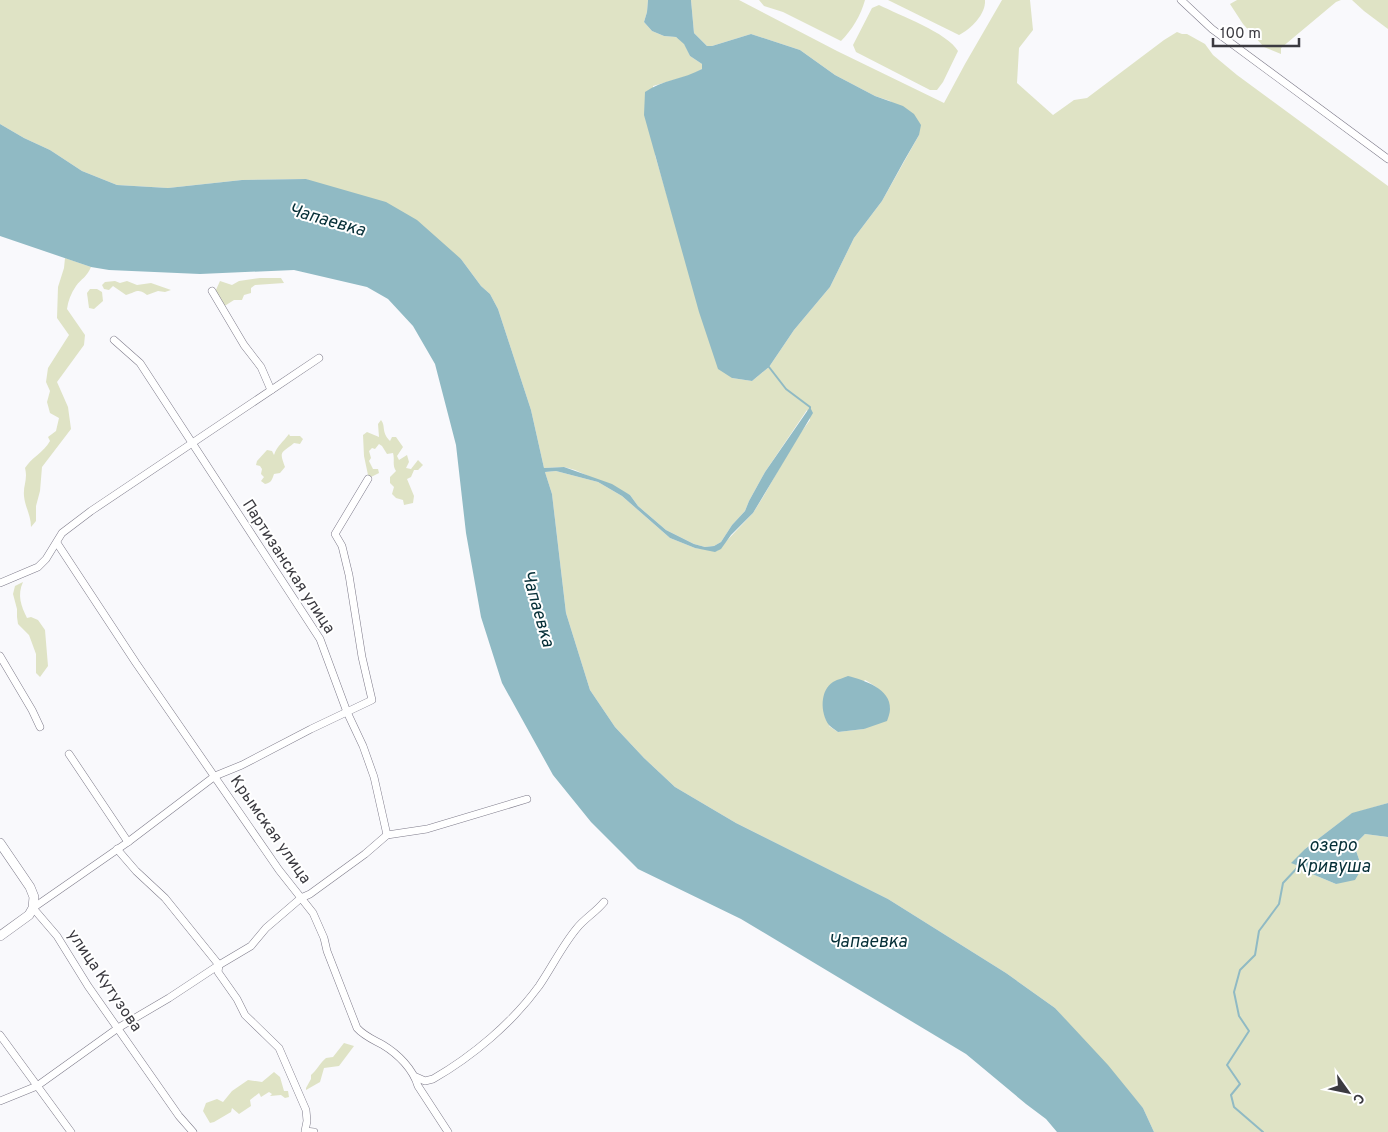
<svg xmlns="http://www.w3.org/2000/svg" width="1388" height="1132" font-family="Overpass,sans-serif">
<style>
.green{fill:#dfe3c5;fill-rule:evenodd}
.water{fill:#90bac4}
.lines{fill:none;stroke-linecap:round;stroke-linejoin:round}
.stream{stroke:#90bac4;stroke-width:2}
.minor-casing{stroke:#7e7b8a;stroke-width:8}
.tertiary-casing{stroke:#7e7b8a;stroke-width:10}
.minor{stroke:#fff;stroke-width:7}
.tertiary{stroke:#fff;stroke-width:9}
.labels{text-anchor:middle;dominant-baseline:central;stroke-width:4;stroke-linejoin:round;paint-order:stroke}
.street-label{font-size:16px;fill:#3b3a40;stroke:#fff}
.water-label{font-size:18px;font-style:italic;fill:#052f37;stroke:#fff}
</style>
<rect width="100%" height="100%" fill="#f9f9fc"/>
<g class="green">
<path d="M0,0H648L647,12L644,22L652,31L664,36L676,37L684,43L690,56L702,64V69L691,75L653,86L655,155L675,223L732,378L752,381L769,367L794,330L830,287L854,238L882,201L919,135L890,101L875,96L835,75L800,50L751,34L712,46H707L694,33L691,0H739L837,51L944,103L965,64L1002,0H1030L1033,30L1019,48L1017,83L1053,115L1074,100L1087,98L1164,40L1177,32L1182,34H1187L1205,44L1213,55L1237,75L1388,186V803L1351,814L1305,849L1299,866L1305,871L1336,884L1362,868L1354,845L1365,834L1388,837V1132H1154L1143,1108L1055,1008L1006,973L888,899L736,823L675,787L644,758L615,727L590,690L566,613L552,494L545,472L556,471L598,482L622,496L670,538L695,548L717,551L753,513L763,497L796,439L810,420L807,410L765,472L749,501L745,511L732,525L721,542L714,546L705,547L694,544L666,530L638,506L630,495L575,470L564,467L544,468L531,410L498,309L490,294L481,286L461,259L306,179L242,180L168,188L117,185L82,171L50,150L24,138L0,124ZM865,680C878,687 887,695 890,709L864,729L838,732L829,726Z"/>
<path d="M759,0H865C861,15 852,30 841,41L783,12L764,6Z"/>
<path d="M888,0H985C986,14 971,29 959,35Z"/>
<path d="M1237,0H1341L1336,2L1281,48V54L1264,47L1243,24L1230,4Z"/>
<path d="M1352,0H1388V29L1364,11Z"/>
<path d="M879,5C899,15 948,33 958,51L943,82L937,90H930L856,52L853,45L872,8Z"/>
<path d="M65,258L91,267C86,278 82,278 76,286C71,293 68,301 67,309L85,335L84,345L57,382L68,407L71,429L42,467L40,491L36,506V521L31,527C31,515 25,507 24,496C23,485 28,480 25,468C32,457 43,453 50,441L48,437L56,431L59,418L50,413L47,402L50,391L46,382L48,368L69,335L57,318L58,287L64,268Z"/>
<path d="M260,278H281L284,283L255,285L251,288V293L244,295L242,300H234L223,307L215,292L220,281L232,285L239,281Z"/>
<path d="M115,281L120,283L127,281L137,285L151,283L171,290L165,292L158,291L147,295C137,288 137,292 126,295L113,286L109,290L104,289L102,285L105,282Z"/>
<path d="M90,289H97L102,292L103,301L94,309L89,308L87,293Z"/>
<path d="M381,420C386,426 381,432 390,441L392,437H396L403,447L397,456L399,460L407,455L409,462L406,468L411,469L418,460L423,465L418,470H414L411,477L407,479L414,496L413,503L404,505L403,500L396,498L392,494L394,487L390,483V477L396,471C392,465 395,460 393,453L387,454L382,446L379,444L375,449L372,448L369,451L371,458L369,461L373,469H378L379,473L371,477L368,475L364,456L363,435L367,432L379,437L378,424Z"/>
<path d="M289,434L290,436H300L303,439L300,444L294,443C281,454 279,450 285,467L280,473L274,474C272,480 271,483 265,484L261,481L264,477L261,474L262,469L260,466L256,465L257,461L267,450L272,451L274,455C277,446 283,442 289,434Z"/>
<path d="M23,582C17,595 21,606 27,618L31,617L38,620L45,630L48,666L40,677L36,673V654L29,635L18,624L17,617V609L13,594L15,586Z"/>
<path d="M344,1043L354,1046L339,1066L324,1068L320,1082L306,1090V1088L311,1079V1075C317,1070 320,1063 326,1058L333,1057Z"/>
<path d="M274,1072L280,1077L284,1091H288L289,1097L285,1098L281,1095L270,1096L272,1094L269,1092L261,1097L259,1093L250,1100L251,1106L239,1114L232,1108L231,1112L214,1122L210,1123L203,1111L206,1103L217,1099L223,1102L232,1091L248,1080L262,1082Z"/>
</g>
<g class="water">
<path d="M648,0H691L694,33L707,46H712L751,34L800,50L835,75L875,96L903,106L914,114L921,125L919,135L904,161L882,201L854,238L830,287L794,330L769,367L752,381L732,378L718,369L699,312L644,115L645,92C662,80 684,79 702,69V64L690,56L684,44L676,37L664,36L652,31L644,22L647,12Z"/>
<path d="M0,124L24,138L50,150L82,171L117,185L168,188L242,180L306,179L386,202L417,220L461,259L481,286L490,294L498,309L531,410L544,468L564,467L612,484L630,495L638,506L666,530L694,544L705,547L714,546L721,542L732,525L745,511L749,501L765,472L810,407L813,413L753,513L731,535L721,549L715,552L695,548L670,538L622,496L598,482L556,471L545,472L552,494L566,613L590,690L615,727L644,758L675,787L736,823L888,899L1006,973L1055,1008L1108,1065L1143,1108L1154,1132H1057L1046,1119L1026,1104L966,1054L741,919L638,869L591,822L553,775L502,683L481,617L466,533L456,445L435,364L413,326L388,299L367,287L294,270L200,274L109,270L91,267L0,236Z"/>
<path d="M848,676C864,680 891,689 890,709C890,713 888,718 887,721L864,729L838,732C835,730 831,727 829,725C820,713 820,690 833,682C838,679 844,678 848,676Z"/>
<path d="M1388,803V837L1365,834L1354,845L1362,868L1355,880L1336,884L1305,871L1299,866L1291,863L1305,849L1352,813Z"/>
</g>
<g class="lines">
<g class="stream">
<path d="M769,367L786,389L810,407V408"/>
<path d="M1263,1132L1234,1107L1231,1095L1240,1084L1227,1065L1249,1031L1239,1016L1234,992L1240,970L1255,955L1259,931L1279,904L1283,883L1299,866"/>
</g>
<defs>
<g id="minor">
<path d="M1181,0L1212,29L1388,159"/>
<path d="M212,291L244,345L261,367L271,390"/>
<path d="M114,340L140,363L320,639L347,712L363,746L374,777L387,835"/>
<path d="M57,543L136,663L279,870L313,913L324,938L327,951L357,1028C364,1036 374,1040 383,1045C398,1054 413,1069 418,1086L448,1132"/>
<path d="M0,583L38,567L46,559L62,533L91,511L319,358"/>
<path d="M0,656L32,710L40,727"/>
<path d="M69,754L128,842"/>
<path d="M117,849L136,871L165,898L219,965L218,972L237,999L245,1015L279,1048L306,1110L307,1121L305,1131L314,1132"/>
<path d="M0,1035L71,1132"/>
<path d="M416,1077L425,1081L433,1079C473,1056 512,1023 539,986C552,967 562,946 577,928C585,918 596,912 604,902"/>
<path d="M0,1101L37,1086L118,1028L169,998L219,965L251,946L266,928L301,898L310,894L365,854L387,835L427,829L527,799"/>
<path d="M193,1132L179,1116L88,986L57,936L33,908L128,842L215,776L242,765L311,729L372,700L362,657L349,575L342,546L335,534L368,479"/>
</g>
<path id="tertiary" d="M0,843L30,887L34,897L33,908L29,915L0,936"/>
</defs>
<use href="#minor" class="minor-casing"/>
<use href="#tertiary" class="tertiary-casing"/>
<use href="#minor" class="minor"/>
<use href="#tertiary" class="tertiary"/>
</g>
<g class="labels">
<g class="street-label">
<text transform="translate(288 567) rotate(57)">Партизанская улица</text>
<text transform="translate(270 830) rotate(55)">Крымская улица</text>
<text transform="translate(104 981) rotate(56)">улица Кутузова</text>
</g>
<g class="water-label">
<text transform="translate(327 221) rotate(16)">Чапаевка</text>
<text transform="translate(537 609) rotate(74)">Чапаевка</text>
<text x="1333" y="846">озеро<tspan x="1333" dy="21">Кривуша</tspan></text>
<text x="868" y="942">Чапаевка</text>
</g>
</g>
<g transform="translate(1348 1092) rotate(123)" stroke="#ffffff" stroke-width="4" paint-order="stroke">
<path d="M0-4L9 19L0 12L-9 19Z" fill="#3b3a40"/>
<text y="-8" font-size="14" font-weight="bold" text-anchor="middle" fill="#3b3a40">С</text>
</g>
<path d="M1213 38v8h86v-8" fill="none" stroke="#3b3a40" stroke-width="2.5"/>
<text x="1220" y="38" font-size="15" fill="#3b3a40" stroke="#ffffff" stroke-width="4" paint-order="stroke">100 m</text>
</svg>
